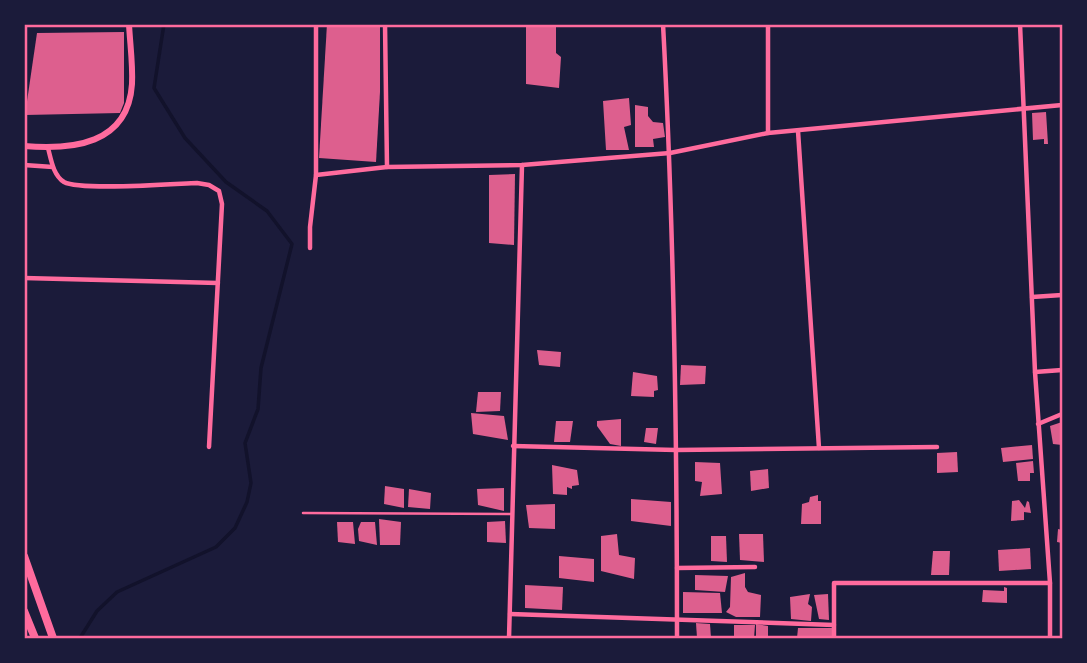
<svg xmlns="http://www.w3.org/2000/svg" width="1087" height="663" font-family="'Fira Sans Condensed',sans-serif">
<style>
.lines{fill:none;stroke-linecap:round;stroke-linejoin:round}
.stream{stroke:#12122b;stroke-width:3.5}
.building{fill:#dd5f8e}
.service{stroke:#ff6b9d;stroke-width:2.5}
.minor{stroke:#ff6b9d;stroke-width:4.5}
.tertiary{stroke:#ff6b9d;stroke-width:6}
.trunk{stroke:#ff6b9d;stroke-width:8}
.neatline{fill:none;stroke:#ff6b9d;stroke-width:2.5}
</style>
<rect width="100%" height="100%" fill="#1b1b3a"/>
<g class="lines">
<path class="stream" d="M80,638L97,611L117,592L216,547L235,528L247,502L251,483L245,443L258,409L261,368L292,244L267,211L226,182L185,138L154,88L164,24"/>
</g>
<g class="building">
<path d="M327,24H380V92L376,162L319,158Z"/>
<path d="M526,24H556V53L561,57L559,88L526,84Z"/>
<path d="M124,32V103L120,113L25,115L37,33Z"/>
<path d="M629,98L631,125L624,127L629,150H606L603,101Z"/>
<path d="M635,105L648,107V116L653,122L663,123L665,137L653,139L654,147H635Z"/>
<path d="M1046,112L1048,144H1044V139L1033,140L1032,113Z"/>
<path d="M515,174L514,245L489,243V175Z"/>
<path d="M537,350L561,352L560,367L539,365Z"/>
<path d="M681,365L706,366L705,384L680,385Z"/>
<path d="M633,372L657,376L658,390L654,391V397L631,396Z"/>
<path d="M478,392H501L500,411L476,412Z"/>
<path d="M471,413L504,416L508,440L473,434Z"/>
<path d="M621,419V446L610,444L597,426V421Z"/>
<path d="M556,421H573L570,442H554Z"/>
<path d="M1062,422V445L1053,444L1050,426Z"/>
<path d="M646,428H658L656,444L644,442Z"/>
<path d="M1032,445L1033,459L1003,462L1001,448Z"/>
<path d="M957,452L958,472L937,473V453Z"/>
<path d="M1033,461L1034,473H1030V481H1018L1016,463Z"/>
<path d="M695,462L720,463L722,494L700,496L702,482L695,481Z"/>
<path d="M552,465L577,470L579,485L572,486V489L567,487V495L553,494Z"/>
<path d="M768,469L769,488L751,491L750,471Z"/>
<path d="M385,486L404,489V508L384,504Z"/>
<path d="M504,488V511L478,505L477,489Z"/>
<path d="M409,489L431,493L430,509L408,507Z"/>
<path d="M818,495V501H821V524H801L802,504L809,502L810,497Z"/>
<path d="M631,499L671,502V526L631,521Z"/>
<path d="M1019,500L1025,508L1027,501L1029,502L1031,513L1024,512V520L1011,521L1012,501Z"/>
<path d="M555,504V529L529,528L526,505Z"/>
<path d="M379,519L401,522L400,545H380Z"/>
<path d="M505,521L506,543L487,542V522Z"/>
<path d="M337,522H353L355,544L338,542Z"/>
<path d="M361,522H375L377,545L359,541L358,529Z"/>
<path d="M1058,529L1062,530V543L1057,542Z"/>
<path d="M617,534L619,555L635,558L634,579L601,571V536Z"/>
<path d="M739,534H763L764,562L740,560Z"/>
<path d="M711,536H726L727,562L711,561Z"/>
<path d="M1030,548L1031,569L999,571L998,550Z"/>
<path d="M933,551H950L949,575H931Z"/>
<path d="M559,556L594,559V582L559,578Z"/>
<path d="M745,573V587L748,592L761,595L760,617H736L726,612L730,607L731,577Z"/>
<path d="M695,575L728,576L725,592L695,590Z"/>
<path d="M525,585L563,587L562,610L525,608Z"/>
<path d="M1004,587L1007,588V603L982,602L983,590L1004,591Z"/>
<path d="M683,592L720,593L722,613H683Z"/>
<path d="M810,594L808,604L812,607L811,621L791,619L790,597Z"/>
<path d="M828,594L829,620L819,619L814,595Z"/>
<path d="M696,623L710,624L711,638H697Z"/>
<path d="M756,624L768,626V638H756Z"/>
<path d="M734,625H755L754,638H734Z"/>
<path d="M798,628H832V638H797Z"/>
</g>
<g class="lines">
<path class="service" d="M303,513L512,514"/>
<g class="minor">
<path d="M385,24L387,167"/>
<path d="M663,24C674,229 677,434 677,638"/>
<path d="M1020,24L1035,372L1050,583V638"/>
<path d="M798,131L819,448"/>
<path d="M768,133V24"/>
<path d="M48,148C51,159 53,175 64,182C80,191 173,184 197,183L209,185L219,191L222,204L209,447"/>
<path d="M24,165L53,167"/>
<path d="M316,175L387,167L522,165L670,153L768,133L1062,105"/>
<path d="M310,248V227L316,175V24"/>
<path d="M24,278L218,283"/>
<path d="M1032,297L1062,295"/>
<path d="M1035,372L1062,370"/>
<path d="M1038,424L1062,414"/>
<path d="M513,446L676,450L937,447"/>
<path d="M677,568L755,567"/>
<path d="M510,614L834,625"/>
<path d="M509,638L522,165"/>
<path d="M834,638V583H1050"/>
</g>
<path class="tertiary" d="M24,146C72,150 128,145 132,84C133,64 130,44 129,24"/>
<g class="trunk">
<path d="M24,556L53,638"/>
<path d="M24,611L35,638"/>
</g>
</g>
<rect width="1087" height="663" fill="none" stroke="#1b1b3a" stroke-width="52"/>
<rect x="26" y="26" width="1035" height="611" class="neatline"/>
</svg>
